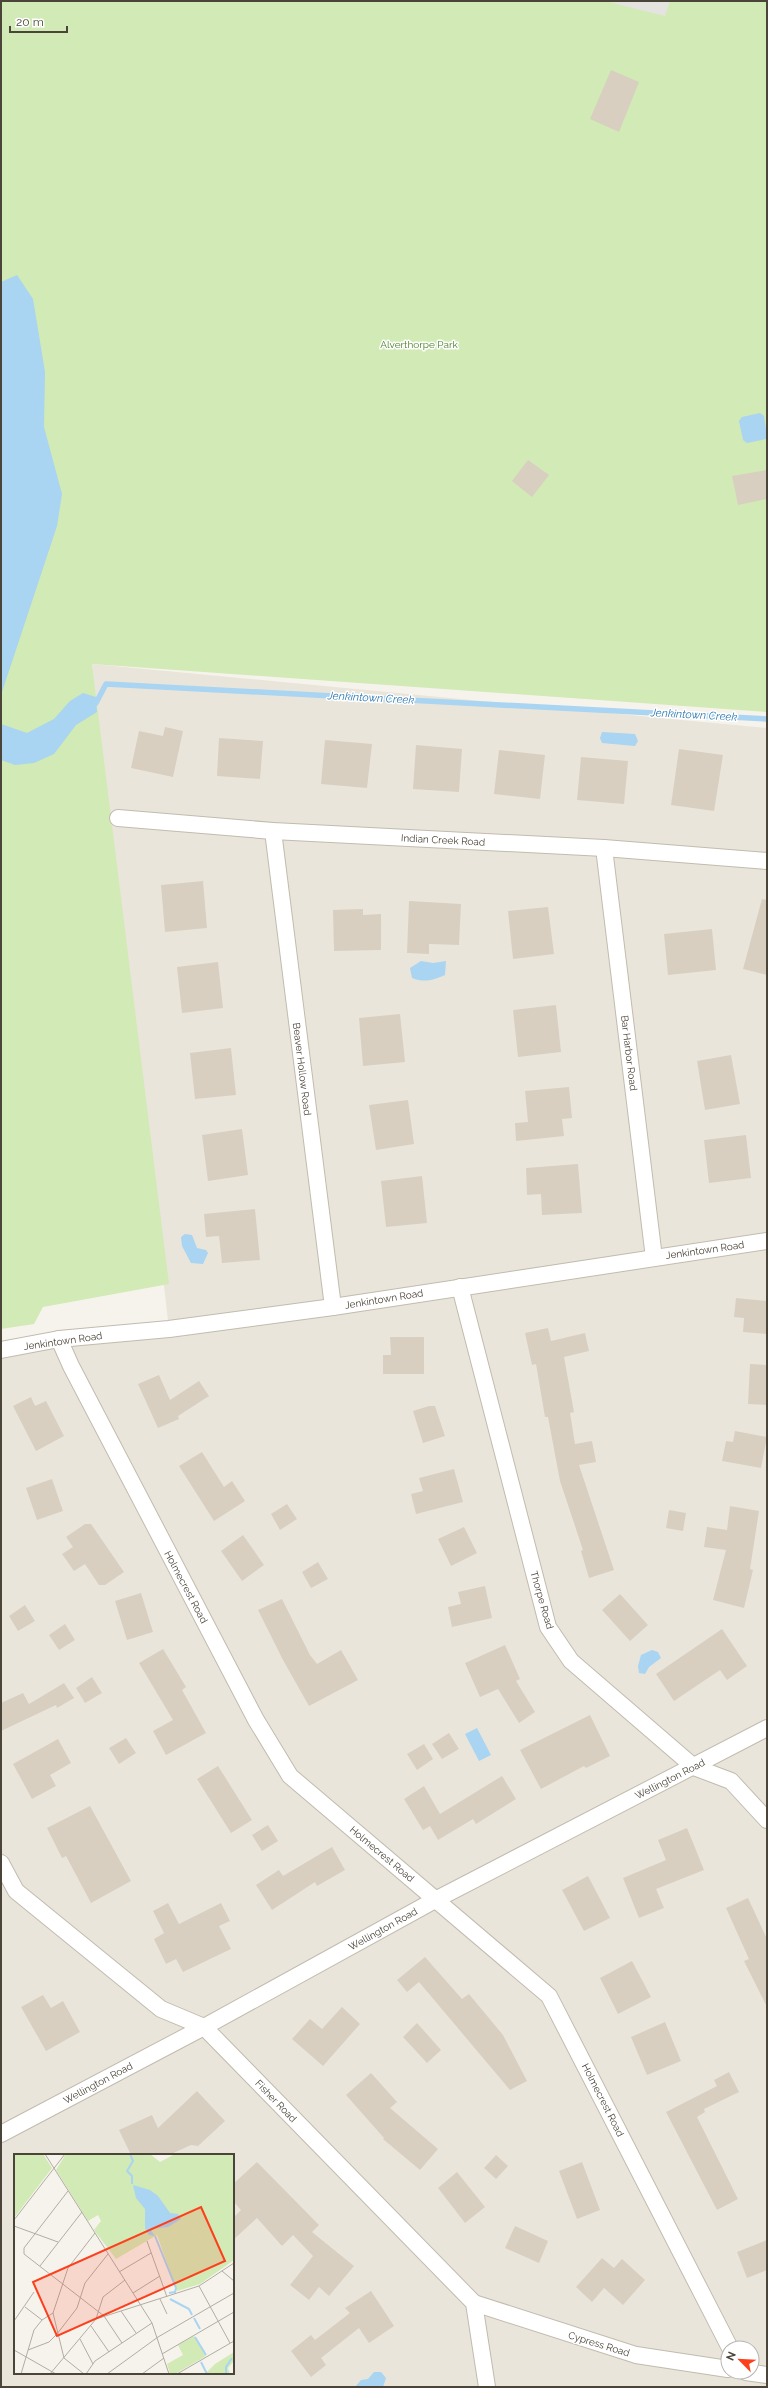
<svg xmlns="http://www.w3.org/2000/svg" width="768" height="2388" font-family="Raleway,sans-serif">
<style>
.residential{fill:#eae5da;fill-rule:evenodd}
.green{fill:#d2eab5}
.parking{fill:#e5e3e0}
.water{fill:#a9d4f2}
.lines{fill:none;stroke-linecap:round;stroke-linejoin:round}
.stream{stroke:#a9d4f2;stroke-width:5.5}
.building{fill:#d8cfc1}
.street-casing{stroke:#c2bbae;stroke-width:18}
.street{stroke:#fff;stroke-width:16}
.labels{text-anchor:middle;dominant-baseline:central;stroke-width:3;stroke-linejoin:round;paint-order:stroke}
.park-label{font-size:10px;fill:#4a7f2a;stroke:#fff}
.street-label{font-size:10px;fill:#4b4439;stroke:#fff}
.water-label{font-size:11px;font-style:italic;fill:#2e7ab2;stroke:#fff}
.inset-river{fill:none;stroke:#a9d4f2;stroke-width:2}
.inset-road{fill:none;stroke:#b2ada4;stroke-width:1}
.view{fill:#fc3f1d;fill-opacity:0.15;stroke:#fc3f1d;stroke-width:2}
.inset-edge{fill:none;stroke:#4b4439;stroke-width:2}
</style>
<rect width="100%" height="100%" fill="#f6f3ec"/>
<path class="residential" d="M92,664L767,728V2387H1V1354L169,1329ZM15,2155H233V2373H15ZM728,2348H752V2372H728Z"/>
<path class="green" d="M1,1H767V712L92,664L169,1284L43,1307L34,1324L1,1329Z"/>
<path class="parking" d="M605,1H670L665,16Z"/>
<g class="water">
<path d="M17,275L33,299L45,372L44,427L62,494L57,526L1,695V282Z"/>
<path d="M760,413L764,416L767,436L766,439L747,443L743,440L739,421L742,417Z"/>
<path d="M83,693L96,697L97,712L76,725L54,754L34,763L15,765L1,760V724L27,733L54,719L70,701Z"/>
<path d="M602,732L635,734L638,741L635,746L602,743L600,738Z"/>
<path d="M421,961L433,963L446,961L445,975C433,980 425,983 412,978L410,968Z"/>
<path d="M185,1234L192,1235L197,1248L206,1250L208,1253L203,1264L191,1263L182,1246L181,1237Z"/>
<path d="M652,1650L658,1652L661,1658L649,1667L645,1674L639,1673L638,1666L641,1655Z"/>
<path d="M477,1728L491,1755L479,1761L465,1734Z"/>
<path d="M374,2372H381L386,2378L383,2387H355L361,2380L368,2379Z"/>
</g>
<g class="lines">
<path class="stream" d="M91,706L96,703L106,684L767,719"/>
</g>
<g class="building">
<path d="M611,70L639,82L619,132L590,119Z"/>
<path d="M528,460L549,475L532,497L512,481Z"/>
<path d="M767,470V499L738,505L732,476Z"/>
<path d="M165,727L183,731L173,777L131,768L139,731L163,736Z"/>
<path d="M219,738L263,741L260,779L217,776Z"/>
<path d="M325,740L372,744L367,788L321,784Z"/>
<path d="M416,745L462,749L459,792L413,789Z"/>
<path d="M679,749L723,755L714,811L671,805Z"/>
<path d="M499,750L545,755L540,799L494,794Z"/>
<path d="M581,757L628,761L624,804L577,800Z"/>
<path d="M203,881L207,928L165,932L161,885Z"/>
<path d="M762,899L767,900V975L743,969Z"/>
<path d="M409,901L461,904L459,945L429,944V954L407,953Z"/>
<path d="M548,907L554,954L513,959L508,911Z"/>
<path d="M363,909V915L381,914V950L334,951L333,910Z"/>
<path d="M712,929L716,970L668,975L664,934Z"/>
<path d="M218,962L223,1008L182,1013L177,967Z"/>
<path d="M556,1005L561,1052L518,1057L513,1010Z"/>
<path d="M400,1014L405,1062L363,1066L359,1018Z"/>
<path d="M231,1048L236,1095L195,1099L190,1053Z"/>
<path d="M731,1055L740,1104L705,1110L697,1061Z"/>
<path d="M569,1087L572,1118L562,1119L564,1136L516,1141L515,1123L528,1122L525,1091Z"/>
<path d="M408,1100L414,1144L376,1150L369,1105Z"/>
<path d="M242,1129L248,1175L208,1181L202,1135Z"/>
<path d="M746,1135L751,1178L709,1183L704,1140Z"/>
<path d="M578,1164L582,1213L542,1215L541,1194L527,1195L526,1168Z"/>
<path d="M422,1176L427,1223L386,1227L381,1181Z"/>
<path d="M255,1209L260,1260L222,1263L219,1236L206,1237L204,1214Z"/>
<path d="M736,1298L767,1301V1334L743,1332L744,1318L734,1317Z"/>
<path d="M548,1328L551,1341L585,1333L589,1351L564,1357L574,1412L570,1413L575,1444L592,1441L596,1462L579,1465L614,1570L589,1578L581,1551L583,1550L560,1481L548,1417H545L536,1364L532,1365L525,1333Z"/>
<path d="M390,1337H424V1374H383V1355H391Z"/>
<path d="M750,1364L767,1365V1405L748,1404Z"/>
<path d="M159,1375L170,1400L199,1381L209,1396L178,1416L179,1419L158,1428L138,1384Z"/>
<path d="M31,1397L35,1406L46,1401L64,1436L36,1451L13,1406Z"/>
<path d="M429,1406H435L445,1436L423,1443L413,1411Z"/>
<path d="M735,1431L767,1437L761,1468L722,1461L726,1441L733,1442Z"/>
<path d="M202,1452L224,1487L232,1481L245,1501L214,1521L179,1466Z"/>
<path d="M454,1469L463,1502L416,1514L411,1494L423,1491L419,1478Z"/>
<path d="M52,1479L63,1511L37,1520L26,1488Z"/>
<path d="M287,1504L297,1519L280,1530L271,1514Z"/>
<path d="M730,1506L759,1511L750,1569L753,1570L744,1608L713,1600L726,1550L704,1547L707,1527L727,1530Z"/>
<path d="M669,1510L686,1513L683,1531L666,1528Z"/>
<path d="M85,1524H91L124,1572L105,1585H99L85,1564L74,1571L62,1554L73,1547L66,1537Z"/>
<path d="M464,1527L477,1553L451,1566L438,1539Z"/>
<path d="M243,1535L264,1565L242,1581L221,1551Z"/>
<path d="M318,1562L328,1579L311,1588L302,1572Z"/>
<path d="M485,1586L492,1618L452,1627L448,1607L461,1604L458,1592Z"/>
<path d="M141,1593L153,1632L127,1640L115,1601Z"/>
<path d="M620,1594L648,1625L630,1641L602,1610Z"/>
<path d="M282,1599L310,1655L317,1664L341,1650L358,1680L309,1706L283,1660L258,1610Z"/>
<path d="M25,1605L35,1621L18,1631L9,1616Z"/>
<path d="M65,1624L75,1640L59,1650L49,1635Z"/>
<path d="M722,1629L747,1666L727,1680L720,1670L674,1701L656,1674Z"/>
<path d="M505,1645L520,1679L516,1681L535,1712L519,1723L498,1689L480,1697L465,1663Z"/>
<path d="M163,1649L186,1687L182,1690L206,1733L166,1755L153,1731L173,1720L139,1663Z"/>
<path d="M92,1677L102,1693L85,1703L76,1688Z"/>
<path d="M64,1683L74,1698L57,1708L56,1705L1,1731V1703L23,1693L29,1704Z"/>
<path d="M590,1715L610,1756L586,1768L584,1766L541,1789L520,1750Z"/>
<path d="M449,1733L459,1749L442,1759L432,1744Z"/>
<path d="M126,1738L136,1753L119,1764L109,1748Z"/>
<path d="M58,1739L71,1763L50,1775L56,1786L32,1799L13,1764Z"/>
<path d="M424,1744L433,1759L417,1770L407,1754Z"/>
<path d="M218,1766L252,1820L231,1833L197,1779Z"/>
<path d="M502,1776L516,1799L476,1824L473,1819L438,1840L430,1826L423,1830L404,1799L424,1786L440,1814Z"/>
<path d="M90,1806L131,1881L91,1903L66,1856L62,1858L47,1828Z"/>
<path d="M268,1825L278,1841L262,1851L252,1835Z"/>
<path d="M687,1828L704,1870L656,1889L664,1908L639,1918L623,1878L666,1860L658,1840Z"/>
<path d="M332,1847L345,1870L317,1886L315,1882L272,1910L256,1885L279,1870L283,1876Z"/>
<path d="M588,1876L610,1918L584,1931L562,1890Z"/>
<path d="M748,1898L767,1939V2007L744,1961L749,1959L726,1908Z"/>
<path d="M168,1903L179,1924L221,1903L230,1921L219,1926L231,1949L183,1972L176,1959L166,1964L154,1939L164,1933L153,1911Z"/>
<path d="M425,1957L462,1999L469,1994L503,2035L527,2081L510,2090L419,1982L407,1992L397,1980Z"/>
<path d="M632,1961L651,1997L618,2014L600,1978Z"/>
<path d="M43,1995L51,2008L63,2001L80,2032L46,2051L21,2007Z"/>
<path d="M342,2007L360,2024L323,2066L292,2039L310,2019L322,2029Z"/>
<path d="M665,2022L681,2061L647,2075L631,2037Z"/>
<path d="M417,2023L441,2050L427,2063L403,2037Z"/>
<path d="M729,2072L739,2092L704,2109L705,2112L697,2117L738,2199L717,2210L666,2112L717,2086L714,2080Z"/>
<path d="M371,2073L397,2102L390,2108L438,2149L420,2170L383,2139L384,2138L346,2095Z"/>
<path d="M197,2091L225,2121L198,2146L191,2145L169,2155H131L119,2130L152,2115L158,2128Z"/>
<path d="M496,2155L508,2166L496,2179L484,2168Z"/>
<path d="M257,2162L319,2225L312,2232L354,2266L329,2296L319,2287L309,2300L290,2285L313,2256L293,2235L282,2246L257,2218L233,2240V2218L241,2210L233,2201V2184Z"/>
<path d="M582,2162L600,2210L577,2219L559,2171Z"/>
<path d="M457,2172L485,2207L465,2223L438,2188Z"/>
<path d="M515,2226L548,2241L539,2263L505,2248Z"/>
<path d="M767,2240V2270L747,2278L737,2252Z"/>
<path d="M602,2258L614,2268L622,2259L645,2280L623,2305L604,2288L592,2302L576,2287Z"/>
<path d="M371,2291L394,2326L369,2343L359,2328L321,2358L326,2365L311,2377L291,2351L311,2335L315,2340L350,2313L345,2308Z"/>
</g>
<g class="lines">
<defs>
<g id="street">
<path d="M118,818L273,831L604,848L767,861"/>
<path d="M273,831L333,1307"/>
<path d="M604,848L654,1258"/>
<path d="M460,1287L548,1627L571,1661L694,1767L731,1781L767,1820"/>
<path d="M59,1339L71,1366L256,1720L290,1776L549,1996L730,2348"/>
<path d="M1,1350L59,1339L169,1329L333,1307L767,1241"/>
<path d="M1,1863L16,1891L161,2009L204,2027L474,2303L487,2387"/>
<path d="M1,2134L204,2027L435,1900L767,1728"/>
<path d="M474,2303L636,2355L728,2369"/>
<path d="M746,2372L767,2375"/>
</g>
</defs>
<use href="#street" class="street-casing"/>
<use href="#street" class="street"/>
</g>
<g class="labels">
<g class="park-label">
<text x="419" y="344">Alverthorpe Park</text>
</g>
<g class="street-label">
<text transform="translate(443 840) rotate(3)">Indian Creek Road</text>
<text transform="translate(629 1053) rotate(83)">Bar Harbor Road</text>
<text transform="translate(302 1069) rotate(83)">Beaver Hollow Road</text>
<text transform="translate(705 1250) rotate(-8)">Jenkintown Road</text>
<text transform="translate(384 1299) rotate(-9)">Jenkintown Road</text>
<text transform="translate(63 1341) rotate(-8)">Jenkintown Road</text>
<text transform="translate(186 1587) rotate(62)">Holmecrest Road</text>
<text transform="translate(542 1600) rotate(74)">Thorpe Road</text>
<text transform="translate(670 1779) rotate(-27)">Wellington Road</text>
<text transform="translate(382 1854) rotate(40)">Holmecrest Road</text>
<text transform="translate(383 1929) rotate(-29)">Wellington Road</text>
<text transform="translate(98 2083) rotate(-28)">Wellington Road</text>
<text transform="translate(603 2100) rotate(63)">Holmecrest Road</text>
<text transform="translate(276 2101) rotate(46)">Fisher Road</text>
<text transform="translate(599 2344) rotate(17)">Cypress Road</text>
</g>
<g class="water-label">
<text transform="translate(371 698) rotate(3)">Jenkintown Creek</text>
<text transform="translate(694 715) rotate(3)">Jenkintown Creek</text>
</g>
</g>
<g transform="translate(14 2154)">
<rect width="220" height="220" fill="#f6f3ec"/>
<path d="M0,0H29L38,14L0,64ZM52,0H136L146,8L161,0H220V106L186,130L163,137L143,81L102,105L80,76L87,67L84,61L74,67L42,16ZM180,182L192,202L161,220H156L153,210L169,201L164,191ZM220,198V207L214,214L216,220H191L201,210Z" fill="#d2eab5"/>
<path d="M119,31L136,36L144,42L156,59L164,60L167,65L154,73L136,75L141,82L135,81L131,74V55L122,44Z" fill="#a9d4f2"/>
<path class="inset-river" d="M116,0L119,7L113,17L118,22V30M141,82L162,134L161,138L155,139M156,145L175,155L178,161M180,164L186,175M181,183L192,201M187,208L193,220M212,220V213L218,204"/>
<path class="inset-road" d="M31,0L138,169L155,220M54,37L10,94V100L90,162L108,189M0,66L51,0M0,72L44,88M133,87L153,143M26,112L68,58M208,117L220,127M105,118L137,99M185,132L216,189M119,139L146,122M146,145L153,160M11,153L28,166M107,157L122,179M39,159L50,204L70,220M82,165L89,143L111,126M0,167L20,138M77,172L95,198M66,185L79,210M0,196L42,220M14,196L35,188L43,180L63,154L71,129L94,100M148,200L220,158M7,220L20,176L28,166L39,159L54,114L81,79M36,220L82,165L185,132L220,109M72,220L81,207L138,169M93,220L144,183L220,139M128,220L150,204M163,220L220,187"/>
<path class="view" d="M187,53L211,107L43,182L19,128Z"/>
<rect width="220" height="220" class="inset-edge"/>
</g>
<rect width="768" height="2388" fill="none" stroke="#4b4439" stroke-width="4"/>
<g transform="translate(740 2360) rotate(294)"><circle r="19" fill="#ffffff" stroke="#b7b4b0"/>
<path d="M0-3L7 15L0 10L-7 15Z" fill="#fc3f1d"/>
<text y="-6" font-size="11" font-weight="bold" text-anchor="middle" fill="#4b4439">N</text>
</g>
<path d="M10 26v6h57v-6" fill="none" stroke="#4b4439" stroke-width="2"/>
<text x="16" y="26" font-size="12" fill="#4b4439" stroke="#ffffff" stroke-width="3" paint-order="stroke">20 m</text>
</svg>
